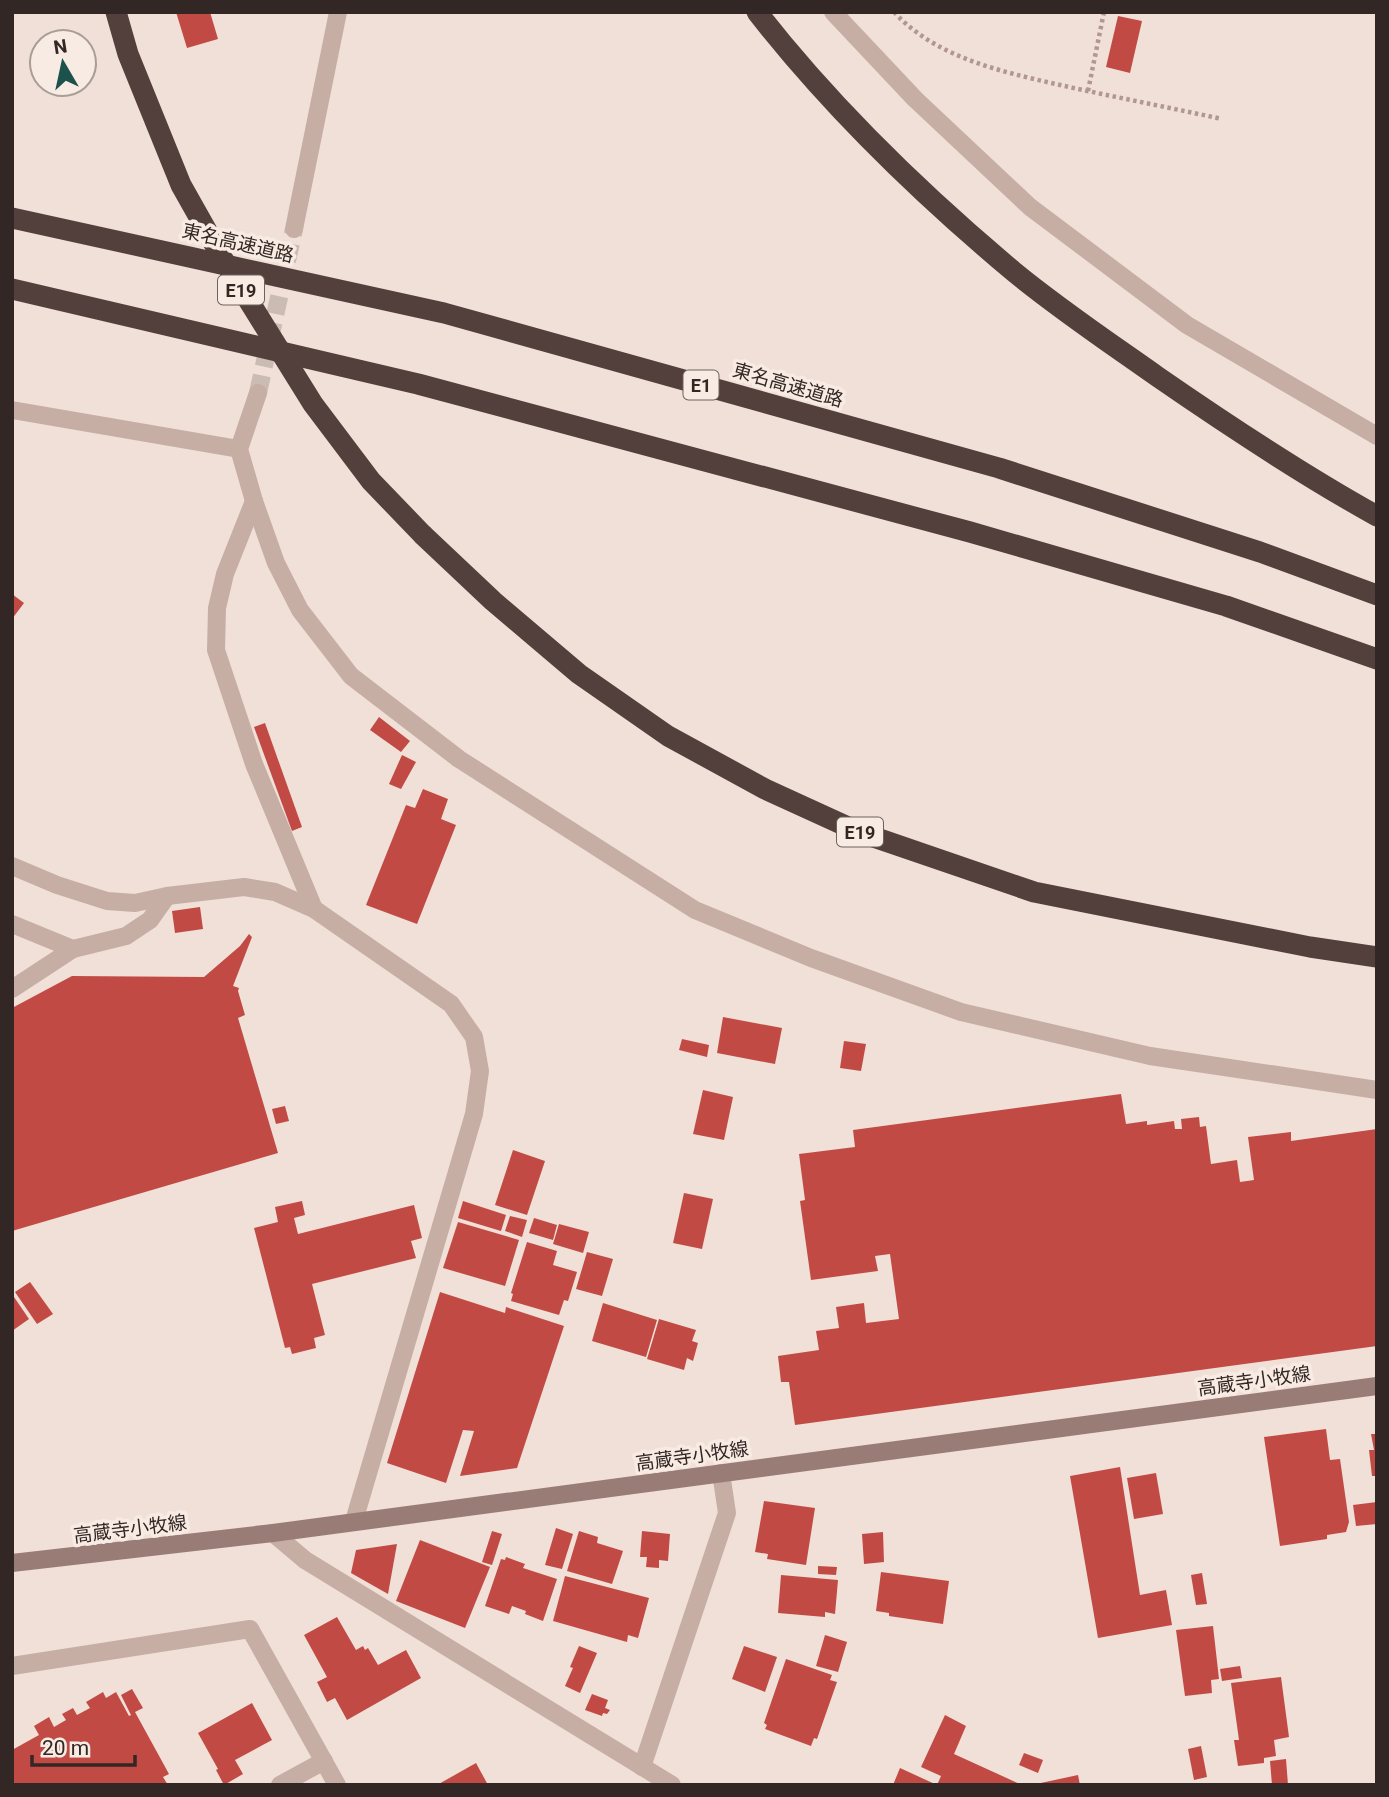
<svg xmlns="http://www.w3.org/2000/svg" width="1389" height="1797" font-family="Roboto,'Noto Sans JP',sans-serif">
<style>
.building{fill:#c14b44}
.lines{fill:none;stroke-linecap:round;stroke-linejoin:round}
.street-tunnel{stroke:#cabbb3;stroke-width:18;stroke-dasharray:18 9;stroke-linecap:butt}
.path{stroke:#b2978f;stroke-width:4.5;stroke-dasharray:3.5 3.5;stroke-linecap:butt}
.lane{stroke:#c7aea4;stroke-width:18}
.street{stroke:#c7aea4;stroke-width:18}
.secondary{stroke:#9a7c76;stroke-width:18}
.highway{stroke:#53403d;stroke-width:21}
.highway-bridge{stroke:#53403d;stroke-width:21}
.labels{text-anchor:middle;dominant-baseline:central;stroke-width:7;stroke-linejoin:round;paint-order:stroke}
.shield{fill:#f8ebe3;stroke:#6e625e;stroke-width:2}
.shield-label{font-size:18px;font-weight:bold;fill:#332725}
.street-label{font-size:19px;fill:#332725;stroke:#f8ebe3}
</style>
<rect width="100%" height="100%" fill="#f0e0d7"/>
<g class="building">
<path d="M176,12H210L218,39L187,48Z"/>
<path d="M1118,16L1142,21L1130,73L1106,67Z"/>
<path d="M12,594L24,603L12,619Z"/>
<path d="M379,717L410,741L401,752L370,730Z"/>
<path d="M265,723L302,827L292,831L254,727Z"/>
<path d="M402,755L416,762L401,789L389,784Z"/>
<path d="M423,789L448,799L441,819L456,825L417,924L366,905L406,805L415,808Z"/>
<path d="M200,907L203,929L175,933L172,911Z"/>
<path d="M249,934L252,937L233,986L239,988L238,991L245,1015L238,1018L278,1153L12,1231V1008L72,976L204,977L240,946Z"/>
<path d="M723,1017L782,1028L775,1064L717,1053Z"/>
<path d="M682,1039L709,1045L707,1057L679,1050Z"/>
<path d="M844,1041L866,1044L861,1071L840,1068Z"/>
<path d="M703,1090L733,1097L724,1140L693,1134Z"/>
<path d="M1121,1094L1126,1124L1147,1121V1125L1174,1121L1175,1129H1182L1181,1119L1199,1117L1200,1127L1206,1126L1211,1164L1237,1160L1240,1182L1254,1180L1248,1137L1291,1132V1141L1377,1129V1346L795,1425L789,1382H781L778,1356L819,1350L816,1331L839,1328L836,1307L864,1303L866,1323L899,1319L890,1254L875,1256L878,1271L811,1280L800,1201L805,1200L799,1154L855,1147L853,1130Z"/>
<path d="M285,1106L289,1121L276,1124L272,1109Z"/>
<path d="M513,1150L545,1161L527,1215L495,1205Z"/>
<path d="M684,1193L713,1199L702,1249L673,1243Z"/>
<path d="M302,1201L305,1215L294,1218L298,1234L414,1205L422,1238L411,1241L416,1258L312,1284L325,1335L314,1338L316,1348L292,1354L290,1347L285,1348L254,1228L278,1222L275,1207Z"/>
<path d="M463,1201L506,1215L501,1231L458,1218Z"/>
<path d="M510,1216L527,1220L522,1237L505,1231Z"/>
<path d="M534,1218L557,1225L553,1240L529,1233Z"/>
<path d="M458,1222L519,1240L505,1286L443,1268Z"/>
<path d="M559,1224L589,1232L583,1253L553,1244Z"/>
<path d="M527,1242L557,1251L553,1265L577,1272L568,1301L564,1300L559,1315L511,1301L513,1294L511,1293Z"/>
<path d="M587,1252L613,1259L602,1296L576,1289Z"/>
<path d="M30,1282L53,1314L37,1324L15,1292Z"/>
<path d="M440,1292L505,1313L506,1307L564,1326L517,1468L460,1476L474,1431L463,1430L446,1483L387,1463Z"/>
<path d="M12,1294L29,1319L12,1331Z"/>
<path d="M603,1303L657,1320L646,1357L592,1341Z"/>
<path d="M659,1319L696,1330L692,1341L698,1343L693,1361L687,1358L684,1370L647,1359Z"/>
<path d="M1326,1429L1330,1460L1340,1459L1349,1522L1346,1532L1327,1535V1539L1280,1546L1264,1437Z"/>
<path d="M1371,1434H1377V1476H1372L1369,1450H1374Z"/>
<path d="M1120,1467L1140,1595L1166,1590L1172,1625L1098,1638L1070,1476Z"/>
<path d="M1156,1473L1163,1514L1134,1519L1127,1478Z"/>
<path d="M764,1501L815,1508L806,1565L767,1559L768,1554L755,1552Z"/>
<path d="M1377,1502V1524L1356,1526L1353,1505Z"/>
<path d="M556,1528L573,1534L562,1569L545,1565Z"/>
<path d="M492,1531L502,1534L492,1565L482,1562Z"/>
<path d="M579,1531L598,1537L597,1543L623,1551L612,1584L567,1571Z"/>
<path d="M642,1531L670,1534L668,1561L659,1560V1568L646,1567L647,1557H640Z"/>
<path d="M883,1532L884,1562L864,1564L862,1534Z"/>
<path d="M420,1540L490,1567L465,1628L396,1601Z"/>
<path d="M397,1544L388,1594L351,1573L356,1550Z"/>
<path d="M506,1557L525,1564L523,1568L557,1579L543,1621L525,1614L526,1611L512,1606L509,1614L485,1606L501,1559L505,1560Z"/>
<path d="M818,1566L837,1567L836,1575L818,1574Z"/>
<path d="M881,1572L949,1581L943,1624L889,1616V1613L876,1611Z"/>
<path d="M1202,1573L1207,1604L1196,1605L1191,1575Z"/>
<path d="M781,1575L838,1580L835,1614L825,1612V1617L778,1613Z"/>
<path d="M565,1576L649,1598L638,1638L628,1635L627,1642L553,1621Z"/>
<path d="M337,1617L356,1650L363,1646L365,1650L368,1648L378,1665L406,1650L421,1678L347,1720L335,1698L327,1702L317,1682L327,1677L304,1635Z"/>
<path d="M1213,1626L1219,1679L1211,1680L1212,1693L1185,1696L1176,1630Z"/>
<path d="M825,1635L847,1642L838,1672L816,1666Z"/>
<path d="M579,1646L597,1653L580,1693L565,1686L573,1668L570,1667Z"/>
<path d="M744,1646L777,1657L765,1692L732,1679Z"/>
<path d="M786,1659L832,1675L830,1680L837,1682L817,1739L814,1738L811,1746L765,1729L767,1725L764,1723Z"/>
<path d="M1240,1666L1242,1678L1222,1681L1220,1669Z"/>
<path d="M1281,1677L1289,1737L1274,1740L1276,1756L1264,1758V1763L1238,1766L1234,1740H1239L1231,1683Z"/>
<path d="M132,1689L143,1708L135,1712L169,1774L163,1777L168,1785H13L12,1750L39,1735L34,1726L49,1717L54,1727L66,1720L62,1714L73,1708L77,1715L90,1708L86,1702L103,1692L106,1698L116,1692L129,1716L131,1715L121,1695Z"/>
<path d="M592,1694L608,1700L605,1708L610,1710L607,1714L603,1713L602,1716L585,1710Z"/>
<path d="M252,1703L272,1740L235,1760L243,1774L224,1785L216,1770L218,1769L198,1733Z"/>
<path d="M945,1715L966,1726L954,1754L1022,1785H893L900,1768L937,1785L941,1776L921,1767Z"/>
<path d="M1201,1746L1207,1777L1194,1780L1188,1749Z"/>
<path d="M1024,1753L1043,1760L1038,1773L1019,1765Z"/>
<path d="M1286,1759L1288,1785H1272L1270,1761Z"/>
<path d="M476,1763L488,1785H437Z"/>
<path d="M1078,1775L1080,1785H1036V1784Z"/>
</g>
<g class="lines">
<path class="street-tunnel" d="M258,393L294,229"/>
<g class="path">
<path d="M894,12C938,60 1008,73 1069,87C1120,98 1171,108 1222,119"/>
<path d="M1088,91L1104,12"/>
</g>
<g class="lane">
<path d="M12,1666L250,1629L337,1785"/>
<path d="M280,1785L324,1761"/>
</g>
<g class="street">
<path d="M833,12L915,99L1030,207L1187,325L1377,436"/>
<path d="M294,229L338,12"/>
<path d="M258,393L239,449L254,501L276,563L300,610L351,676L459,759L695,910L811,958L961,1012L1150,1056L1377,1090"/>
<path d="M12,410L239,449"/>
<path d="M254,501L225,574L217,608L216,650L254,764L314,909"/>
<path d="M12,866L57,885L107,901L135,903L167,896L244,887L275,892L314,909L451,1004L474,1037L480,1071L474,1114L354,1521"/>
<path d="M12,924L73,949"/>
<path d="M12,989L73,949L126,936L150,920L167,896"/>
<path d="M273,1533L305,1560L672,1785"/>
<path d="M642,1767L727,1513L721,1473"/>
</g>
<path class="secondary" d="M12,1563L273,1533L1377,1386"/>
<g class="highway">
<path d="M757,12C832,108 920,193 1013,271C1059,309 1110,343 1158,377C1229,426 1301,474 1377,516"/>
<path d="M12,218L444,313L999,468L1260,552L1377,595"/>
<path d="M12,289L418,384L970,532L1226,606L1377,659"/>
<path d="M423,535L493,601L579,674L668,736L765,789L859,832L1034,892L1310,947L1377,957"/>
</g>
<path class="highway-bridge" d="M116,12L128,54L181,185L221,256L313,404L371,481L423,535"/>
</g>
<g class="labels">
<g class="shield">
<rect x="218" y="275.5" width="46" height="29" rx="5"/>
<rect x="683.5" y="370.5" width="35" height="29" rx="5"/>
<rect x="837" y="817.5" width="46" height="29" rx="5"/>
</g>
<g class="shield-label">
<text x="241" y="290">E19</text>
<text x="701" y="385">E1</text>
<text x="860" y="832">E19</text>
</g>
<g class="street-label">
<text transform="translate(238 243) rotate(13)">東名高速道路</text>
<text transform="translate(788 385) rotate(16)">東名高速道路</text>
<text transform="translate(1254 1381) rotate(-8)">高蔵寺小牧線</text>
<text transform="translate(692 1456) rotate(-8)">高蔵寺小牧線</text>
<text transform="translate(130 1529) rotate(-7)">高蔵寺小牧線</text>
</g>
</g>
<rect width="1389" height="1797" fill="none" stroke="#332725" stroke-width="28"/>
<g transform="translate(63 63) rotate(351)"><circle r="33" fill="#f8ebe3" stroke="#a99d97" stroke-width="2"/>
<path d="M0-5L12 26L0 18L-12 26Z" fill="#1d524c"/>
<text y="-10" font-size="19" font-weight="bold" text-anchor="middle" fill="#332725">N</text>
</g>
<path d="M32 1755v10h103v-10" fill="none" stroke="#332725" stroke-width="3.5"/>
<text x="42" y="1755" font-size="21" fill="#332725" stroke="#f8ebe3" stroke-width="5" paint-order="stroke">20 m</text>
</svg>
